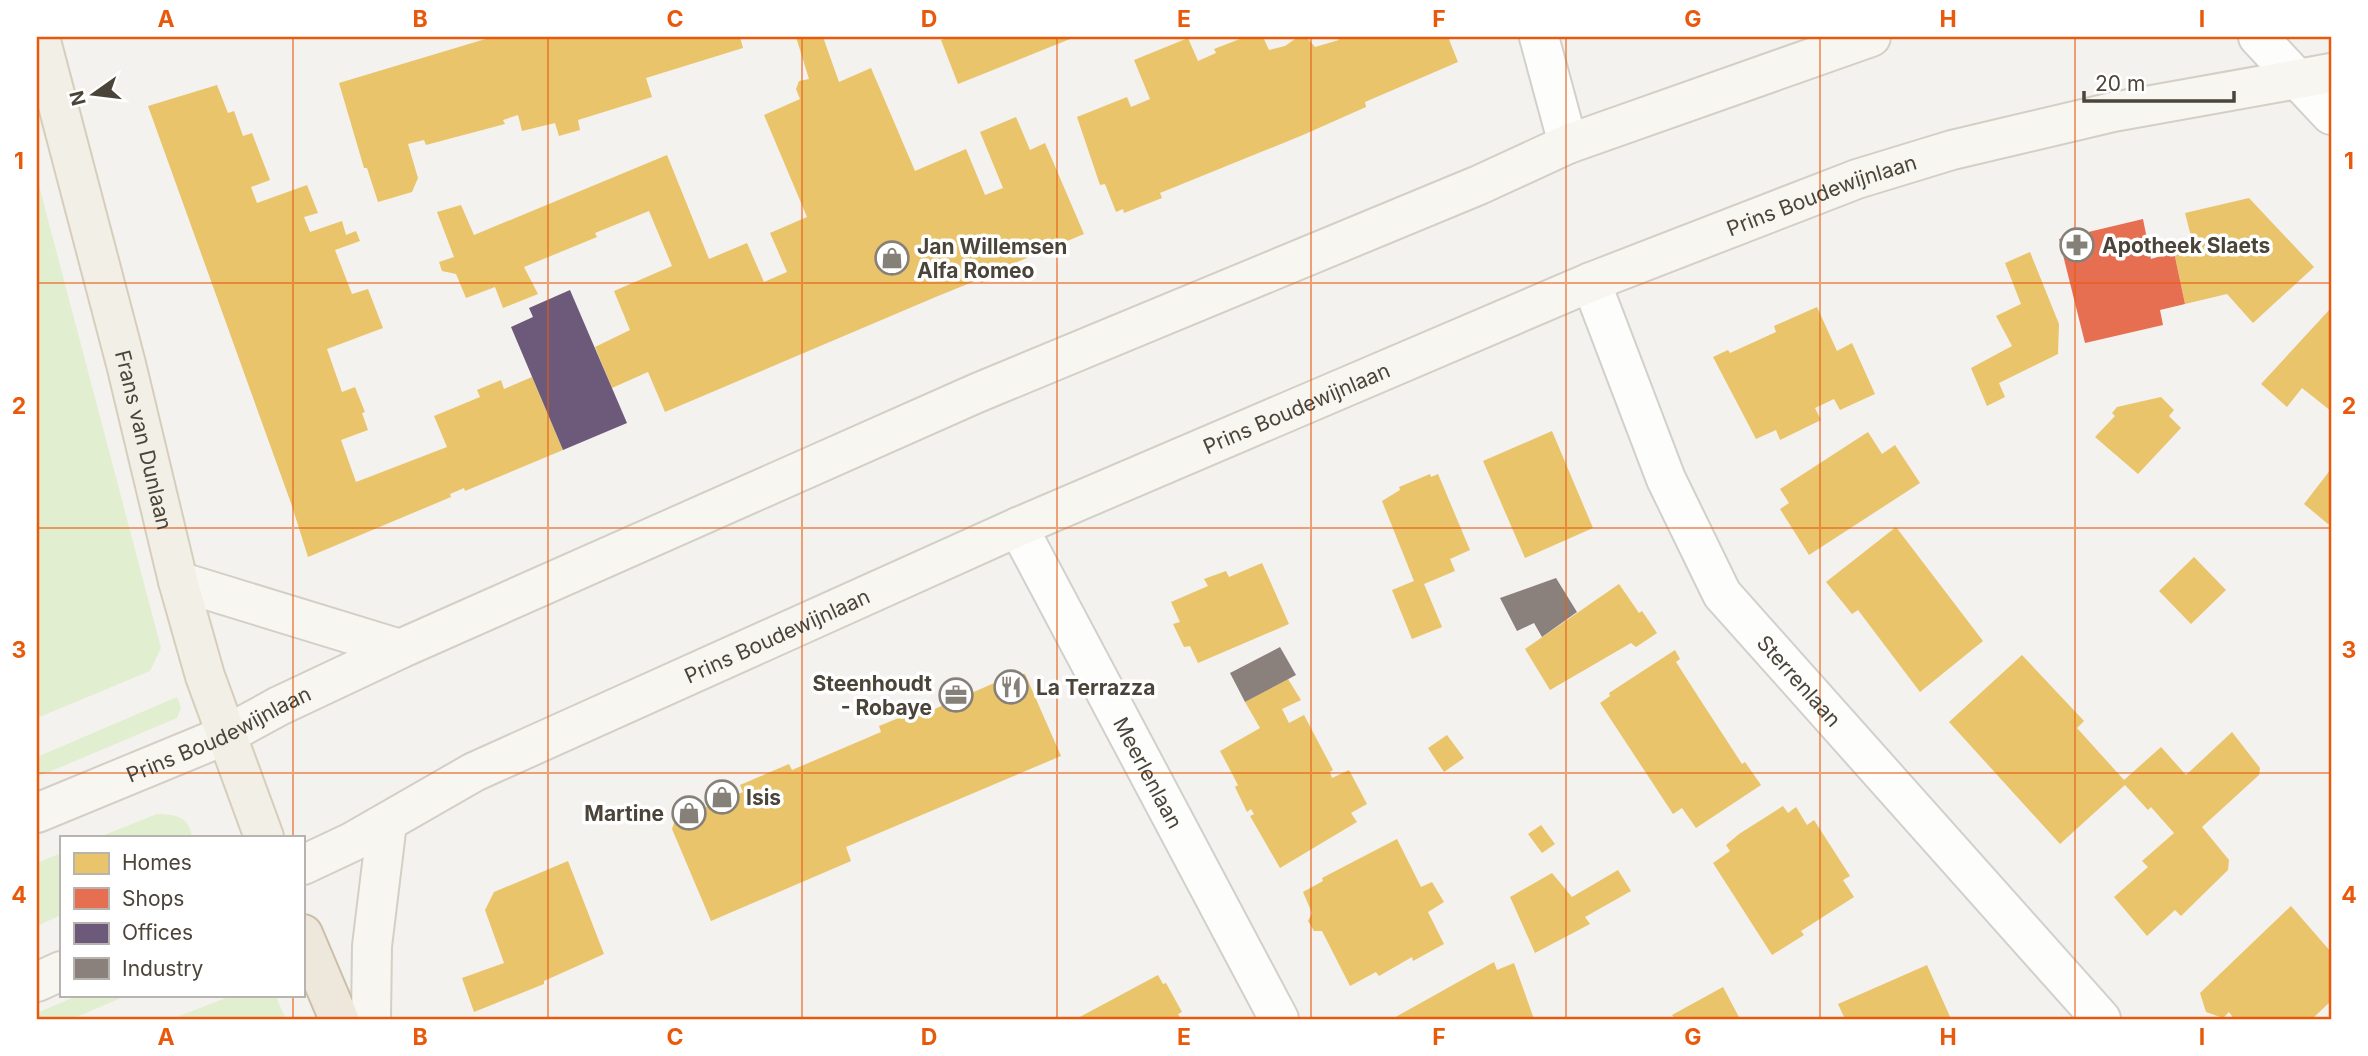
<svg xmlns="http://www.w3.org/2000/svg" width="2368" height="1056" font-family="Inter,sans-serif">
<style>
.green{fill:#e1eecf}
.homes{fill:#e9c46a}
.shops{fill:#e76f51}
.offices{fill:#6d597a}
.industry{fill:#8a817c}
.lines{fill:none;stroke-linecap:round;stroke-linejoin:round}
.street-casing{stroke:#d2d0cb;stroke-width:42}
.secondary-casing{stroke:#d3cfc5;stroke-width:42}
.primary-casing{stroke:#d6cebb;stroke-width:42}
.highway-casing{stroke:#ccbfa9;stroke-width:42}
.street{stroke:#fdfdfc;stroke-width:38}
.secondary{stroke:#f7f6f1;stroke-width:38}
.primary{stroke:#f2efe6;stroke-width:38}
.highway{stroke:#ede8db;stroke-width:38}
.grid{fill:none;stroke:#e8590c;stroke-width:2;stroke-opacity:0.55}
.labels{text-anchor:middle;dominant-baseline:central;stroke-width:7;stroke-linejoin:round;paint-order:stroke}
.street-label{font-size:21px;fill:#4b4439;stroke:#fff}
.poi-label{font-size:21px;font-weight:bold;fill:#4b4439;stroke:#fff;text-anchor:start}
.neatline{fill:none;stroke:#e8590c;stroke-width:2.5}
.grid-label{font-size:23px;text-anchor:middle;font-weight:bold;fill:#e8590c}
</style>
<rect width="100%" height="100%" fill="#f4f2ee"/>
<g class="green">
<path d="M37,178L161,648L150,671L37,718Z"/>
<path d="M177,697L181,708L177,718L37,777V757Z"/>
<path d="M157,814C176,814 189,817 192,837H99Z"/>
<path d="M61,853V915L37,926V863Z"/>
<path d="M79,995H128L72,1019H37V1013Z"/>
<path d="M234,995H275L286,1019H171Z"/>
</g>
<g class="homes">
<path d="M492,37H740L743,48L646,78L652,97L578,120L580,130L559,136L555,123L522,131L518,115L503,120L505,124L456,137L426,145L424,140L408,144L418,178L412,192L378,202L367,168H364L339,83Z"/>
<path d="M796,37H823L839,82L871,68L915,171L966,149L985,195L1003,188L980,132L1016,117L1030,150L1045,143L1084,234L1015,263L1017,268L981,283L980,279L938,296L665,412L648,372L612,388L595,347L630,330L614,291L672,266L649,211L595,233L597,237L524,267L538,294L503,308L495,287L466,298L456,274L442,271L439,262L454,257L437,212L461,205L474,235L667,155L709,259L747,243L764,282L787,272L770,233L807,217L764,115L800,99L796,89L799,81L809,79Z"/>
<path d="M949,37H1075L958,84L941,40Z"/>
<path d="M1245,37H1263L1269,50L1285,46L1298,37L1308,39L1315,47L1339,40L1337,37H1448L1458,62L1365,102L1366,107L1303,135L1160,193L1162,198L1124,213L1123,209L1116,212L1105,184L1100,185L1077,117L1127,97L1131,107L1150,99L1134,60L1188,38L1198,61L1216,53L1214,49Z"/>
<path d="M217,85L228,113L234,111L243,136L252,133L270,180L251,187L257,203L307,185L318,213L304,217L310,232L342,221L346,235L356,231L360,241L335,250L352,294L368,289L383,328L327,349L342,392L355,387L365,412L362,413L368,430L341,440L356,482L447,447L434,416L480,397L477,390L501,380L504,389L532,377L563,450L465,491L464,488L450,494L451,497L308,557L292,506L148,106Z"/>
<path d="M2249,198L2314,267L2253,323L2227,294L2185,304L2174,252L2194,248L2185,213Z"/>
<path d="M2030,252L2059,324L2058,354L1999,383L2005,397L1987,406L1971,368L2012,346L1996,316L2021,304L2005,263Z"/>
<path d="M1817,307L1837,351L1852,343L1875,394L1840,410L1834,399L1815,408L1821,420L1780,440L1776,430L1756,439L1713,357L1728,350L1730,353L1776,332L1774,326Z"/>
<path d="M2331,308V411L2302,388L2287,407L2261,384Z"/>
<path d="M2161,397L2174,410L2169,416L2181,428L2138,474L2095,437L2115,416L2112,413L2117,407Z"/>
<path d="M1552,431L1593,528L1525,558L1483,461Z"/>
<path d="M1868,432L1882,454L1895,445L1920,483L1809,555L1780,509L1789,503L1780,489Z"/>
<path d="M2331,469V521L2328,524L2304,504Z"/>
<path d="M1430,474L1431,477L1438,474L1470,550L1450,559L1455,571L1424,584L1442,627L1412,639L1392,590L1414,581L1382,501L1400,490L1399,487Z"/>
<path d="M1896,527L1983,641L1920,692L1858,610L1852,614L1826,582Z"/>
<path d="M2194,557L2226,590L2191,624L2159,591Z"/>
<path d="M1262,563L1289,624L1198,663L1190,646L1184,647L1173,624L1180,622L1171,602L1208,586L1204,579L1226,571L1229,577Z"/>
<path d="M1619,584L1639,613L1642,611L1657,633L1636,647L1631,643L1550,690L1525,649Z"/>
<path d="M1675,650L1680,659L1676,662L1701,701L1742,764L1745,762L1761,785L1696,828L1682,808L1673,814L1600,703L1610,696L1609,693Z"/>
<path d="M2022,655L2084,721L2077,728L2124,780L2161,747L2186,775L2232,732L2260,768L2259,775L2202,827L2229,860L2228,870L2181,916L2175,910L2147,936L2114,897L2148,867L2142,861L2174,833L2151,807L2148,810L2125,785L2060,844L1949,722Z"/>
<path d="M1015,674H1025L1061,756L846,847L851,861L711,921L672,829L675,820L743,792L740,785L789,764L792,770L881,732L879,726L928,706L930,711Z"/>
<path d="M1288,679L1301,700L1282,709L1289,723L1304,715L1333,770L1330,772L1332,778L1349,770L1367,804L1351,813L1357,822L1280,868L1250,816L1254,814L1251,809L1247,812L1235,787L1238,785L1220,751L1260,728L1245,702Z"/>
<path d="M1447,735L1464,758L1444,772L1428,748Z"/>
<path d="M1783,806L1788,813L1796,807L1807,825L1814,820L1850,876L1843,880L1854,897L1801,931L1804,935L1772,955L1713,863L1730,851L1726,845L1739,834Z"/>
<path d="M1541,825L1555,844L1542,853L1528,834Z"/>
<path d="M1397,839L1421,887L1432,882L1444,902L1428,912L1444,944L1413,961L1412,957L1379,976L1376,972L1350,986L1322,931H1314L1308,921L1312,913L1303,892L1323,881L1322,878Z"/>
<path d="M568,861L604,954L544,981V984L474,1012L462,978L504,963L485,910L494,892Z"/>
<path d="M1618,870L1631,891L1585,917L1590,924L1535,953L1510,897L1552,873L1572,897Z"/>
<path d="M2291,906L2331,952V1001L2312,1019H2234L2229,1012L2223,1018L2206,1012L2200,993Z"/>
<path d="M1494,962L1497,970L1514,963L1534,1019H1392Z"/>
<path d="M1927,965L1951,1019H1845L1838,1004Z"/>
<path d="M1158,975L1163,984L1166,983L1182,1012L1178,1014L1181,1019H1076Z"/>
<path d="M1723,987L1740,1019H1675L1672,1015Z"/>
</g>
<path class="shops" d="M2143,219L2151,259L2174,252L2185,304L2160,310L2163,325L2085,343L2059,239Z"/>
<path class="offices" d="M570,290L627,423L563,450L511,327L533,317L529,308Z"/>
<g class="industry">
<path d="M1556,578L1577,612L1542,637L1534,623L1517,631L1500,598Z"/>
<path d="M1280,647L1296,675L1245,702L1230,673Z"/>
</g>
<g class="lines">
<defs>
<g id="street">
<path d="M1539,37L1568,144"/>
<path d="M2258,37L2331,115"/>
<path id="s1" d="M1591,282L1666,479L1722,594L2101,1019"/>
<path id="s2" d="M1018,527L1279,1019"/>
</g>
<g id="secondary">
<path d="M178,581L400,649"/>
<path id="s3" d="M37,813L226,735L279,706L400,649L977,393L1479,185L1568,144L1871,37"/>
<path id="s4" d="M303,865L352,842L474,772L1018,527L1591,282L1857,179L1952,150L2113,112L2331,73"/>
<path d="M37,982L61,971"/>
<path d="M371,1019L372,946L387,823"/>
</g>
<g id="primary">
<path id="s5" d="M40,37L126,364L178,581L205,676L264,837"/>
</g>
<path id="highway" d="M303,934L339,1019"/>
</defs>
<use href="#street" class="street-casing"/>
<use href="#secondary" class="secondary-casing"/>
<use href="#primary" class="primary-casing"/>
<use href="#highway" class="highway-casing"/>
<use href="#street" class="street"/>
<use href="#secondary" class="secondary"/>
<use href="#primary" class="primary"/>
<use href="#highway" class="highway"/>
</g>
<path class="grid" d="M293,37V837M548,37V1019M802,37V1019M1057,37V1019M1311,37V1019M1566,37V1019M1820,37V1019M2075,37V1019M37,283H2331M37,528H2331M37,773H2331M293,995V1019"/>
<defs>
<symbol id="pharmacy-ring" viewBox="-11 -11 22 22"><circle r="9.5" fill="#fff" stroke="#868178" stroke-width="1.5"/><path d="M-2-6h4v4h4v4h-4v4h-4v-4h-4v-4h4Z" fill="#868178"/></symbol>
<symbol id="shop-ring" viewBox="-11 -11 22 22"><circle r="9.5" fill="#fff" stroke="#868178" stroke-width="1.5"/><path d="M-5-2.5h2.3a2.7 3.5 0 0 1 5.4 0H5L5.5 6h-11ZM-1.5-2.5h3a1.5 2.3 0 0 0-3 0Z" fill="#868178"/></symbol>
<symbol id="restaurant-ring" viewBox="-11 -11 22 22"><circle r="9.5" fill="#fff" stroke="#868178" stroke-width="1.5"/><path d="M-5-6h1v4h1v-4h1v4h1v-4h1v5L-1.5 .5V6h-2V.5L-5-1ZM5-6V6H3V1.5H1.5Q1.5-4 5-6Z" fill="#868178"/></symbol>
<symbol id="office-ring" viewBox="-11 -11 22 22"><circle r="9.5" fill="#fff" stroke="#868178" stroke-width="1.5"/><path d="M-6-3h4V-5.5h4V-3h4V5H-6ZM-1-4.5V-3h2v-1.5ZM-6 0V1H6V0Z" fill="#868178"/></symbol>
</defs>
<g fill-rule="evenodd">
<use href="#pharmacy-ring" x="2058" y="226" width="38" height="38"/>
<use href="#shop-ring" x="873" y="239" width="38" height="38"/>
<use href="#restaurant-ring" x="992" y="668" width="38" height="38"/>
<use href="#office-ring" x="937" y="676" width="38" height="38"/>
<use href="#shop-ring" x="703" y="778" width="38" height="38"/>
<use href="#shop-ring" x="670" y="794" width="38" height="38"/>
</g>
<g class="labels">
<g class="street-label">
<text stroke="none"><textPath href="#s4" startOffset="1661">Prins Boudewijnlaan</textPath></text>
<text stroke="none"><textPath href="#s4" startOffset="1094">Prins Boudewijnlaan</textPath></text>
<text stroke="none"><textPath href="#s5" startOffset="416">Frans van Dunlaan</textPath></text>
<text stroke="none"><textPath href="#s4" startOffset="527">Prins Boudewijnlaan</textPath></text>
<text stroke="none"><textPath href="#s1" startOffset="455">Sterrenlaan</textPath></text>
<text stroke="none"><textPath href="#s3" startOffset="198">Prins Boudewijnlaan</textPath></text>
<text stroke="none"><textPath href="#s2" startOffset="278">Meerlenlaan</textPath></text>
</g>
<g class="poi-label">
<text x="2102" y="245">Apotheek Slaets</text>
<text x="917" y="246">Jan Willemsen<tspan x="917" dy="24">Alfa Romeo</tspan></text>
<text x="932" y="683" text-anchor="end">Steenhoudt<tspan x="932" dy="24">- Robaye</tspan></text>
<text x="1036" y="687">La Terrazza</text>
<text x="746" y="797">Isis</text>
<text x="664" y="813" text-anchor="end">Martine</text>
</g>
</g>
<rect width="2368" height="1056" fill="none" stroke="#ffffff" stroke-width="77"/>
<rect x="60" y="836" width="245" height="161" fill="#ffffff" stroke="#b7b4b0" stroke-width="2"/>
<rect x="74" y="853" width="35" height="21" fill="#e9c46a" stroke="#b7b4b0" stroke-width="2"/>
<text x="122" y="870" font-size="21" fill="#4b4439">Homes</text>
<rect x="74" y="888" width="35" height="21" fill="#e76f51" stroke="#b7b4b0" stroke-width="2"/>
<text x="122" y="906" font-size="21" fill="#4b4439">Shops</text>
<rect x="74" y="923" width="35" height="21" fill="#6d597a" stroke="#b7b4b0" stroke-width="2"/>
<text x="122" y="940" font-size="21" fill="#4b4439">Offices</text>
<rect x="74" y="958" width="35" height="21" fill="#8a817c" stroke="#b7b4b0" stroke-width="2"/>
<text x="122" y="976" font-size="21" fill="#4b4439">Industry</text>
<g transform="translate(94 94) rotate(256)" stroke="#ffffff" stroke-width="5" paint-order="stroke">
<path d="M0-5L12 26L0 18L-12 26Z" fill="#4b4439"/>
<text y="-10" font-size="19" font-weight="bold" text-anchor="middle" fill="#4b4439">N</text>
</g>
<path d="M2084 91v10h150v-10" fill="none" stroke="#4b4439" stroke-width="3.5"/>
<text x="2095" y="91" font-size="21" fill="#4b4439" stroke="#ffffff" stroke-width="5" paint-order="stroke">20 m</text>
<rect x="38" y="38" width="2292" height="980" class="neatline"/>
<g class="grid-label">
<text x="166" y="27">A</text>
<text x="420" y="27">B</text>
<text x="675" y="27">C</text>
<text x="929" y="27">D</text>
<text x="1184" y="27">E</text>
<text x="1439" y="27">F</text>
<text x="1693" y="27">G</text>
<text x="1948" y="27">H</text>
<text x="2202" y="27">I</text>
<text x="19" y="169">1</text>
<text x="2349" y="169">1</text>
<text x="19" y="414">2</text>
<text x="2349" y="414">2</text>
<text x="19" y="658">3</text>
<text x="2349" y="658">3</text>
<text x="19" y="903">4</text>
<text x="2349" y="903">4</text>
<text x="166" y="1045">A</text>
<text x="420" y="1045">B</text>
<text x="675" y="1045">C</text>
<text x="929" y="1045">D</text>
<text x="1184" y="1045">E</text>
<text x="1439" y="1045">F</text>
<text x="1693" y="1045">G</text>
<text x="1948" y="1045">H</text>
<text x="2202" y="1045">I</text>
</g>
</svg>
